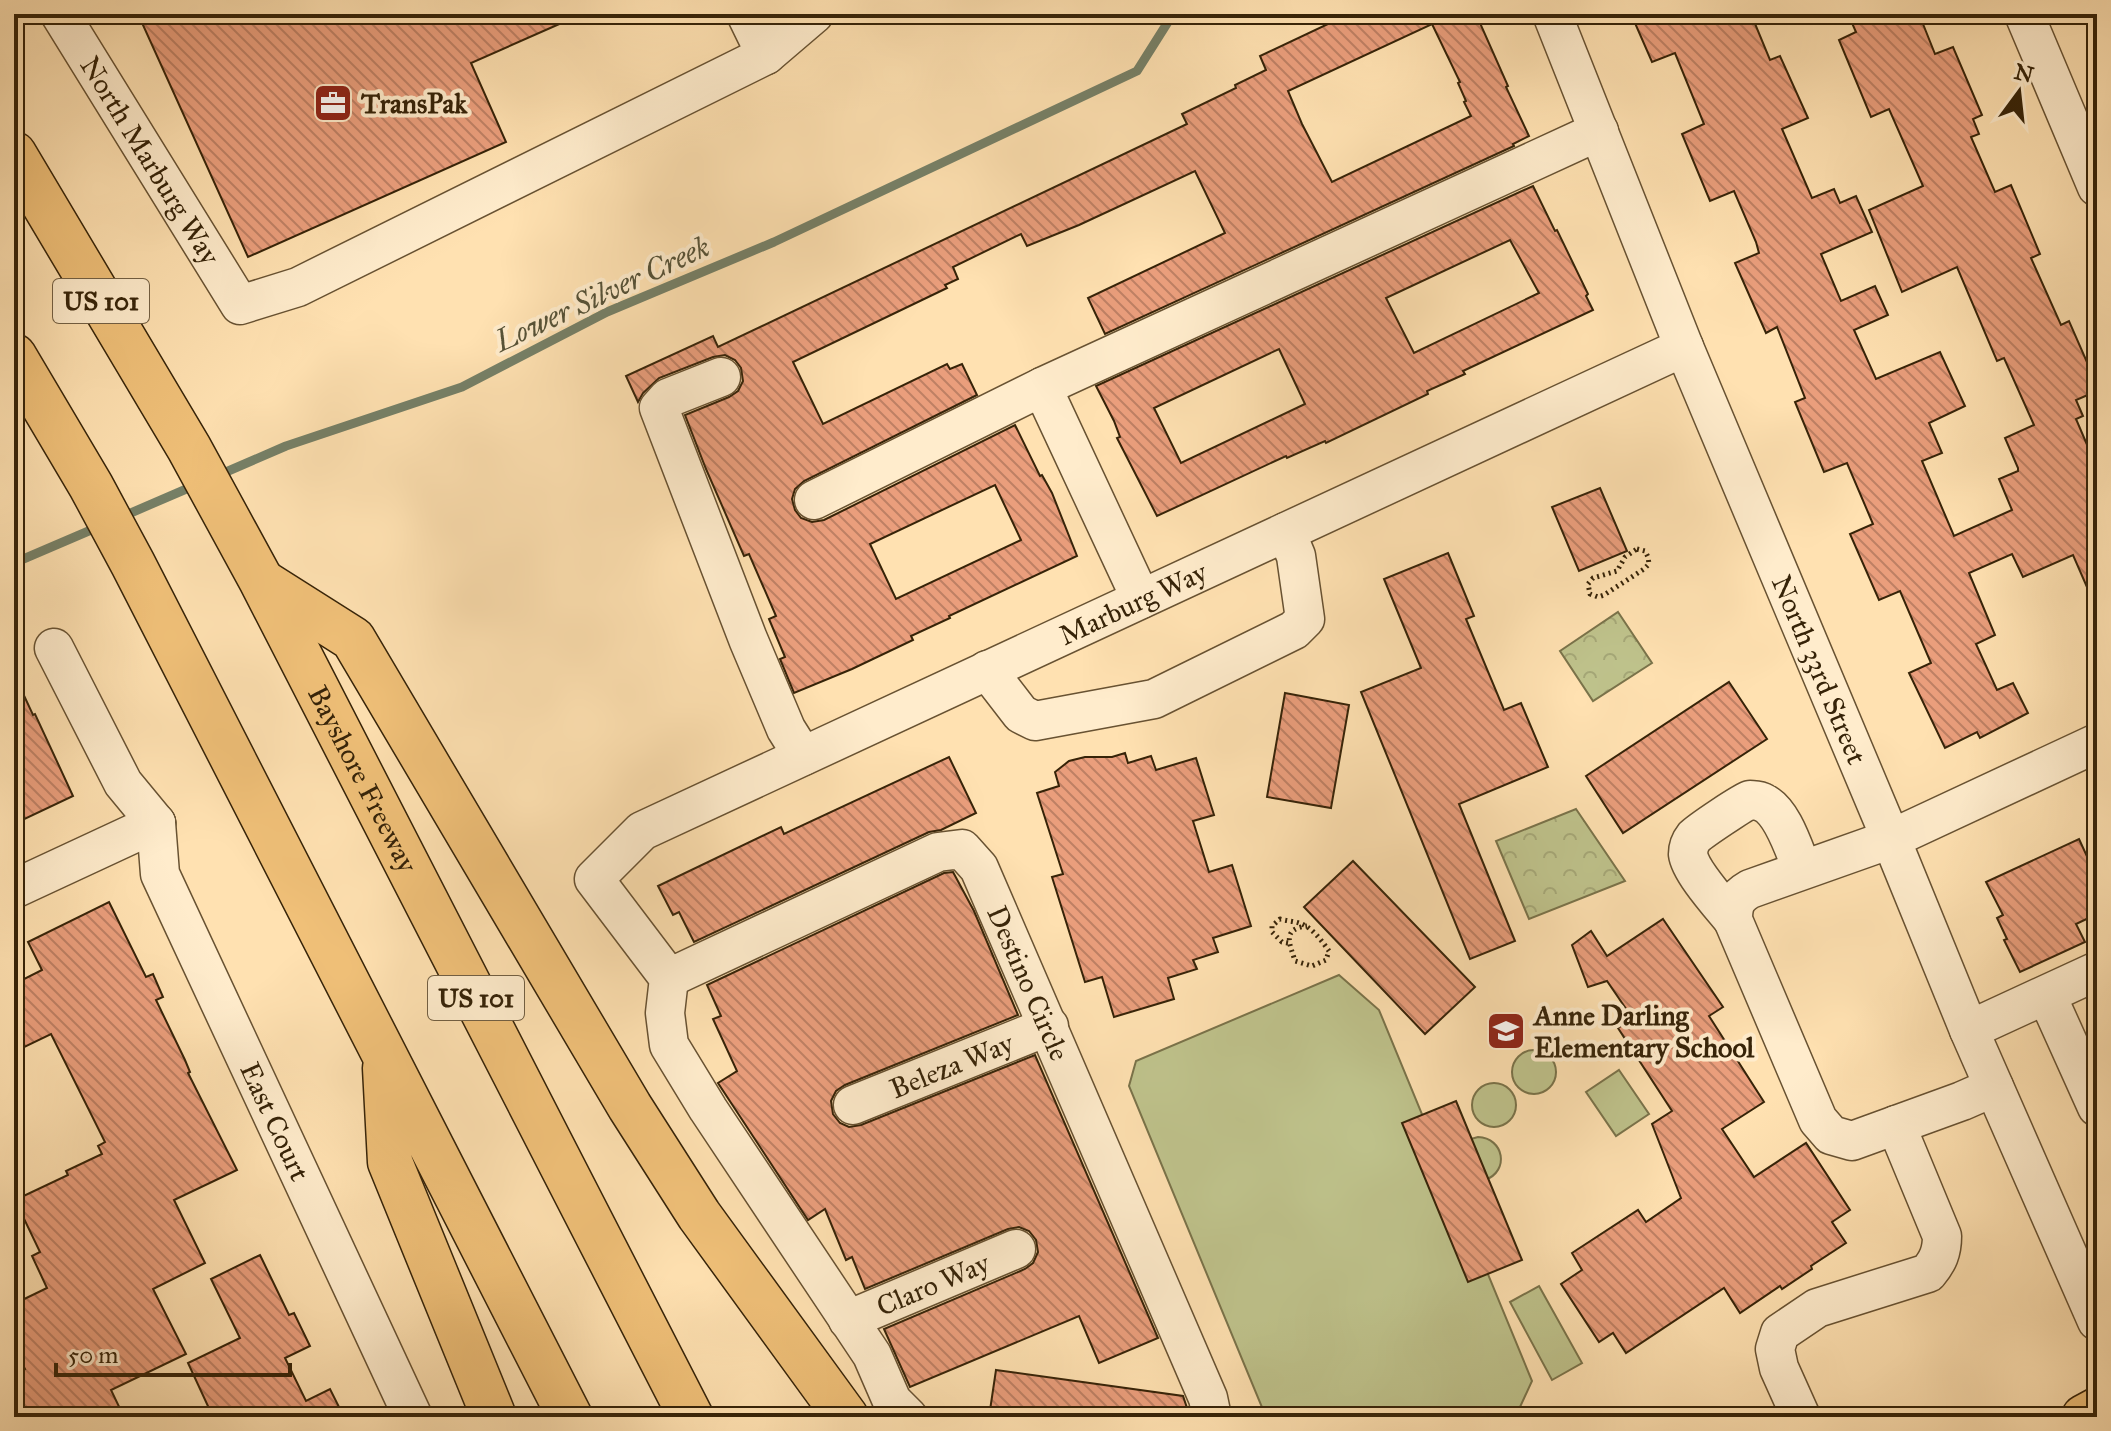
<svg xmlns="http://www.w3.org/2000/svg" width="2111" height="1431" font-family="'IM FELL Great Primer',serif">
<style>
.forest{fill:url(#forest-crowns);stroke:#7a734a;stroke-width:2}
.pitch{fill:#bfc38c;stroke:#7a734a;stroke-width:2}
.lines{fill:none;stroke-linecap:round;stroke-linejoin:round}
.stream{stroke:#768067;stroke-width:9}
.building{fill:url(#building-back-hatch);stroke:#362308;stroke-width:2;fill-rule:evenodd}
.minor-casing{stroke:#685232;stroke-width:41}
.major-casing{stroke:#362308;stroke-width:47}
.highway-casing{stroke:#362308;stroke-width:47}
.path{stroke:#362308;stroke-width:5;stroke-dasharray:2 4;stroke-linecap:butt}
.minor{stroke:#ffeccc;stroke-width:38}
.major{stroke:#f0c078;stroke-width:44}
.highway{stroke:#f0c078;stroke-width:44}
.labels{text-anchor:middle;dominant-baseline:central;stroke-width:8;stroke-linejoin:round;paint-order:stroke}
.shield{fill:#ffeccc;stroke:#725f43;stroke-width:2}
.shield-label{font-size:26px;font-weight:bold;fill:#362308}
.poi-label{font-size:28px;font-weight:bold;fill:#362308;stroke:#ffeccc;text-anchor:start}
.street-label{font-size:28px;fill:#362308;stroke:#ffeccc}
.water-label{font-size:30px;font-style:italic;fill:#565237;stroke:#ffeccc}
</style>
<defs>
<pattern id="forest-crowns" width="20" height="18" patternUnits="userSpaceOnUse" patternTransform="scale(2)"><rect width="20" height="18" fill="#bfc38c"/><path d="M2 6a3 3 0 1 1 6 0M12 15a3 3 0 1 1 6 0" fill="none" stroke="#a5a777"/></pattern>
<pattern id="building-back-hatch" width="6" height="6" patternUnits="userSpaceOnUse" patternTransform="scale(2)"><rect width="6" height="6" fill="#ea9e7c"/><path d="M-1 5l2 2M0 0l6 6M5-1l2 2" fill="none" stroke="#be8064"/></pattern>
</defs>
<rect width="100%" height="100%" fill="#ffe1b1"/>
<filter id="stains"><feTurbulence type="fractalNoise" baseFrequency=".0025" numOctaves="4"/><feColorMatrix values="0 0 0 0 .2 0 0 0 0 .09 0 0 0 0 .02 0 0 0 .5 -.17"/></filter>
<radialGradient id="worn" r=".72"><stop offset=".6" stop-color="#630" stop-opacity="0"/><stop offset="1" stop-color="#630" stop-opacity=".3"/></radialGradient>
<g class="forest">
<path d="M1618,612L1652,663L1593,701L1560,651Z"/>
<path d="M1576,809L1625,881L1529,919L1496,841Z"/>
</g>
<g class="pitch">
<path d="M1339,975L1379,1010L1532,1381L1520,1407L1496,1417H1266L1129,1086L1136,1061Z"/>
<circle cx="1534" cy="1072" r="22"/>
<path d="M1619,1070L1649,1114L1616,1136L1586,1092Z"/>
<circle cx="1494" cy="1105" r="22"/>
<path d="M1478,1137C1504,1138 1510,1171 1485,1180L1471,1139Z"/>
<path d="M1539,1286L1582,1363L1552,1380L1510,1302Z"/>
</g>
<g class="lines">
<g class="stream">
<path d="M219,475L286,446L462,387L607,312L774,242L1137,71L1173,14"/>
<path d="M119,518L198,484"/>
<path d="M14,563L98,527"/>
</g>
</g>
<g class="building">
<path d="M138,14H582L471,63L506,142L248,257Z"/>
<path d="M1349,14H1476L1508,86L1506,87L1529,136L1513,144L1514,146L1105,334L1088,298L1225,233L1195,171L1079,225L1027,246L1021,234L953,267L958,279L945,285L947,288L793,362L823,424L947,364L950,369L962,364L977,395L804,481L795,489L792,499L795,510L801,518L812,522L824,520L1015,425L1040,476L1042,475L1052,493L1077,556L949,616L950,618L911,636L913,640L852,669L794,693L780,659L785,657L769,619L776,616L749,554L744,556L706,469L685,415L729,397L738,391L743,381L741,368L735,360L725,355L713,357L659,378L643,393L638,402L626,376L713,336L718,347L1187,124L1182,114L1236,88L1235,85L1266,70L1260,56ZM1432,24L1460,82L1458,83L1466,101L1464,102L1471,116L1332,182L1302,124L1288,91ZM995,485L1021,540L896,599L870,544Z"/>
<path d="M1631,14H1751L1770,60L1780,56L1808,118L1782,129L1812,198L1834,189L1840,203L1856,196L1872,232L1821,254L1841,301L1875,286L1888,315L1854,330L1876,379L1940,352L1965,406L1929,423L1942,453L1922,461L1954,536L2012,510L1999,479L2018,471V468L2005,438L2034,425L2004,358L1997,361L1957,267L1902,292L1869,210L1923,186L1889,109L1871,117L1839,40L1856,32L1848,14H1919L1935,54L1953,47L1982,115L1973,119L1979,134L1971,137L1995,192L2011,185L2040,254L2031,258L2061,325L2069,321L2097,385V391L2076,400L2083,416L2076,419L2097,468V610L2073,555L2023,577L2012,554L1969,573L1995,635L1976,644L1997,690L2013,683L2028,713L1980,738L1977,732L1945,748L1909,673L1931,663L1900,591L1879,600L1850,534L1873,524L1847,463L1824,472L1795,402L1805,398L1777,327L1766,333L1735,263L1759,253L1756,242L1734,191L1710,201L1682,134L1704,124L1675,53L1652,62Z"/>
<path d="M1533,186L1555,231L1557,230L1588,294L1586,296L1593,310L1463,371L1465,374L1427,391L1428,394L1326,443L1325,441L1287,458L1286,456L1157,516L1117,438L1120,437L1114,421L1096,386ZM1510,240L1539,293L1414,353L1386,298ZM1279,349L1305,404L1181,463L1154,408Z"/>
<path d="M1600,488L1627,551L1579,571L1552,507Z"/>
<path d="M1448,553L1474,616L1466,619L1504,710L1521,703L1548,767L1459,804L1515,941L1470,959L1361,692L1421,668L1384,579Z"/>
<path d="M14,674L33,715L35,714L73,796L14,824Z"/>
<path d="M1729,682L1767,739L1623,833L1586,776Z"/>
<path d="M1285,693L1349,705L1331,808L1267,797Z"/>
<path d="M1125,753L1128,763L1151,756L1156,770L1196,758L1214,815L1193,821L1209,872L1232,865L1251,926L1213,938L1218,952L1193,960L1197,969L1168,978L1174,999L1114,1017L1102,977L1085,982L1052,877L1063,874L1037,793L1059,786L1055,772L1069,761L1085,757H1112Z"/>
<path d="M949,757L976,813L941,830L929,832L694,942L679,912L673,915L658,886L781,827L784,834Z"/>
<path d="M2079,839L2090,863L2097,860V914L2076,924L2085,942L2020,972L2004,940L2007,939L1997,918L2003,915L1986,882Z"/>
<path d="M1353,861L1475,987L1425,1034L1304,907Z"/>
<path d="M953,872L974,911L1018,1015L845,1085L836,1091L831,1101L833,1114L840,1123L849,1127L861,1125L1035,1055L1158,1338L1099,1363L1079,1316L910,1387L884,1329L1025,1269L1033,1263L1038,1252L1036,1240L1029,1231L1019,1227L1008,1229L865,1289L852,1257L846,1260L825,1209L808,1220L718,1083L737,1071L713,1019L721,1016L707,985L944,873Z"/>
<path d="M109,902L146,977L153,974L163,997L156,1000L185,1060L190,1072L188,1073L237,1170L174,1200L205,1263L153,1289L186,1354L111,1390L124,1417H14V1374L25,1369L14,1348V1304L47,1288L32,1256L40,1252L15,1200L68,1175L66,1171L102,1154L98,1146L105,1142L51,1034L14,1052V984L42,970L28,942Z"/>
<path d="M1663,919L1723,1007L1709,1016L1764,1102L1722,1129L1754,1177L1806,1143L1850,1210L1832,1222L1846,1243L1811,1266L1812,1269L1782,1289L1780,1286L1740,1313L1724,1288L1626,1353L1613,1333L1599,1342L1561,1284L1582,1270L1572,1253L1638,1210L1646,1222L1681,1198L1652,1124L1672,1111L1618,1028L1633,1019L1607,981L1588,987L1572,945L1591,931L1607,956Z"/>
<path d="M1456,1101L1522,1260L1468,1282L1402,1123Z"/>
<path d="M260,1255L289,1315L294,1313L310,1346L285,1358L306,1401L330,1389L344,1417H213L188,1363L240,1338L211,1279Z"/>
<path d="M996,1370L1183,1396L1190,1417H989Z"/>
</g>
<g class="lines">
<defs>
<g id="minor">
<path id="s1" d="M60,14L240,305L298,287L766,55L814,14"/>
<path d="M746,14L766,55"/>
<path id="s2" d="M1552,14L1684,347L1891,839L1969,1030L2097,1321"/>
<path d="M2024,14L2097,187"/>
<path d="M721,377L668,398L659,408L748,639L786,729L803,756"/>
<path d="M1042,387L1141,599"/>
<path d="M814,500L1042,387L1599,131"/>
<path d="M54,648L123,783L156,823"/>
<path d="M987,670L1021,714L1035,721L1154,699L1294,630L1305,619L1296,556L1286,532"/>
<path id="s3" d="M156,823L160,874L413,1417"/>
<path d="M14,889L156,823"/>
<path d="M1733,920C1721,905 1690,871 1688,854C1688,848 1690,842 1694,837C1700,831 1743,802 1750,800C1752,800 1761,801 1762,802C1783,811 1794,850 1802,869"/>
<path id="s4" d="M669,978L938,852L962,849L979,868L1208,1398L1212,1417"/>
<path d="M2047,996L2097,1107"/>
<path d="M1969,1030L2097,971"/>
<path d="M1994,1087L1962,1101L1852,1141L1831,1135L1818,1120L1733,920C1733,904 1736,897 1750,889L1891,839L2097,743"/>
<path id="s5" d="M853,1105L1049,1026"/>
<path id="s6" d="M848,1320L1016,1249"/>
<path id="s7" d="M908,1417L892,1401L872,1355L708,1109L669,1045L665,1013L669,978L594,879L642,831L1684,347"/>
<path d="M1801,1417L1779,1368L1775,1349L1780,1333L1817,1308L1928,1273C1938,1261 1942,1252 1942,1236L1896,1125"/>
</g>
<path id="major" d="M2084,1417L2097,1410"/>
<g id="highway">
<path id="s8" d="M14,154L189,448L261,580L691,1417"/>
<path d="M14,356L91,486L133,564L570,1417"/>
<path d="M263,582L353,639L630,1107L699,1215L846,1417"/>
<path d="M385,1068L390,1162L494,1417"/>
</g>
</defs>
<use href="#minor" class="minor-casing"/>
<use href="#major" class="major-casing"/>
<use href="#highway" class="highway-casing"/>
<g class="path">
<path d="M1637,549L1645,551L1648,557L1649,564L1644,569L1604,595L1598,597L1590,594L1588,584L1593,578L1617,571L1625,557Z"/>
<path d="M1288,943L1282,942L1272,932V926L1280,919C1287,921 1293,921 1299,923C1311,926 1322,941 1329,951L1326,960L1312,966L1295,961C1290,944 1281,929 1307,926"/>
</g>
<use href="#minor" class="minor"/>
<use href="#major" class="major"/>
<use href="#highway" class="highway"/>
</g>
<defs>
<symbol id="office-square" viewBox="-11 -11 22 22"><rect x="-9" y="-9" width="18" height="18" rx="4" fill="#8f2418" stroke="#ffeccc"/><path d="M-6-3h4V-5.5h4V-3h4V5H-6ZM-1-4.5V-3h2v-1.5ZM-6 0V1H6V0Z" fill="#fff"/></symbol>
<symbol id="school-square" viewBox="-11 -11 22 22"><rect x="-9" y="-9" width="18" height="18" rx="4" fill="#8f2418" stroke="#ffeccc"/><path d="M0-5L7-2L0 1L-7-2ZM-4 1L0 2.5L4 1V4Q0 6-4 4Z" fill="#fff"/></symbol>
</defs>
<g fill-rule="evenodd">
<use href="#office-square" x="311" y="81" width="44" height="44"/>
<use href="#school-square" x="1484" y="1009" width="44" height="44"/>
</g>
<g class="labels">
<g class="shield">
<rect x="53" y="279" width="96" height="44" rx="6"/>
<rect x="428" y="976" width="96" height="44" rx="6"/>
</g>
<g class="shield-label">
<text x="101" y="301">US 101</text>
<text x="476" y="998">US 101</text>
</g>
<g class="poi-label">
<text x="361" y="103">TransPak</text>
<text x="1534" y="1015">Anne Darling<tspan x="1534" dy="32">Elementary School</tspan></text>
</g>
<g class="street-label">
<text stroke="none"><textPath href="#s1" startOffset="172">North Marburg Way</textPath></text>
<text stroke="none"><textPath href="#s7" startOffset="1244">Marburg Way</textPath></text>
<text stroke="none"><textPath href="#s2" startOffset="708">North 33rd Street</textPath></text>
<text stroke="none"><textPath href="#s8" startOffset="716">Bayshore Freeway</textPath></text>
<text stroke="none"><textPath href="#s4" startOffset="472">Destino Circle</textPath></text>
<text stroke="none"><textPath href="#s5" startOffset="106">Beleza Way</textPath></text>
<text stroke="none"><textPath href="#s3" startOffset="324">East Court</textPath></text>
<text stroke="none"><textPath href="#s6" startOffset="92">Claro Way</textPath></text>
</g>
<g class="water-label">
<text transform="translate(602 294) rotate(-25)">Lower Silver Creek</text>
</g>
</g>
<rect width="2111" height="1431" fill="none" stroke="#ffe1b1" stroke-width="48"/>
<rect x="16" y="16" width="2079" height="1399" fill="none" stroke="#362308" stroke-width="4"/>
<rect x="24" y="24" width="2063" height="1383" fill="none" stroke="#362308" stroke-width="2"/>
<g transform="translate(2019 92) rotate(15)" stroke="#ffeccc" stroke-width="6" paint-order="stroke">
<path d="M0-6L14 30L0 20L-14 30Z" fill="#362308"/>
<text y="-12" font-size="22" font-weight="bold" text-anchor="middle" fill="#362308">N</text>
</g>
<path d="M56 1363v12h234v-12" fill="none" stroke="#362308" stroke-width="4"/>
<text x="68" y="1363" font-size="24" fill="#362308" stroke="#ffeccc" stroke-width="6" paint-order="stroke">50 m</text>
<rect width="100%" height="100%" filter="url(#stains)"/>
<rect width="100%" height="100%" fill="url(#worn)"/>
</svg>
